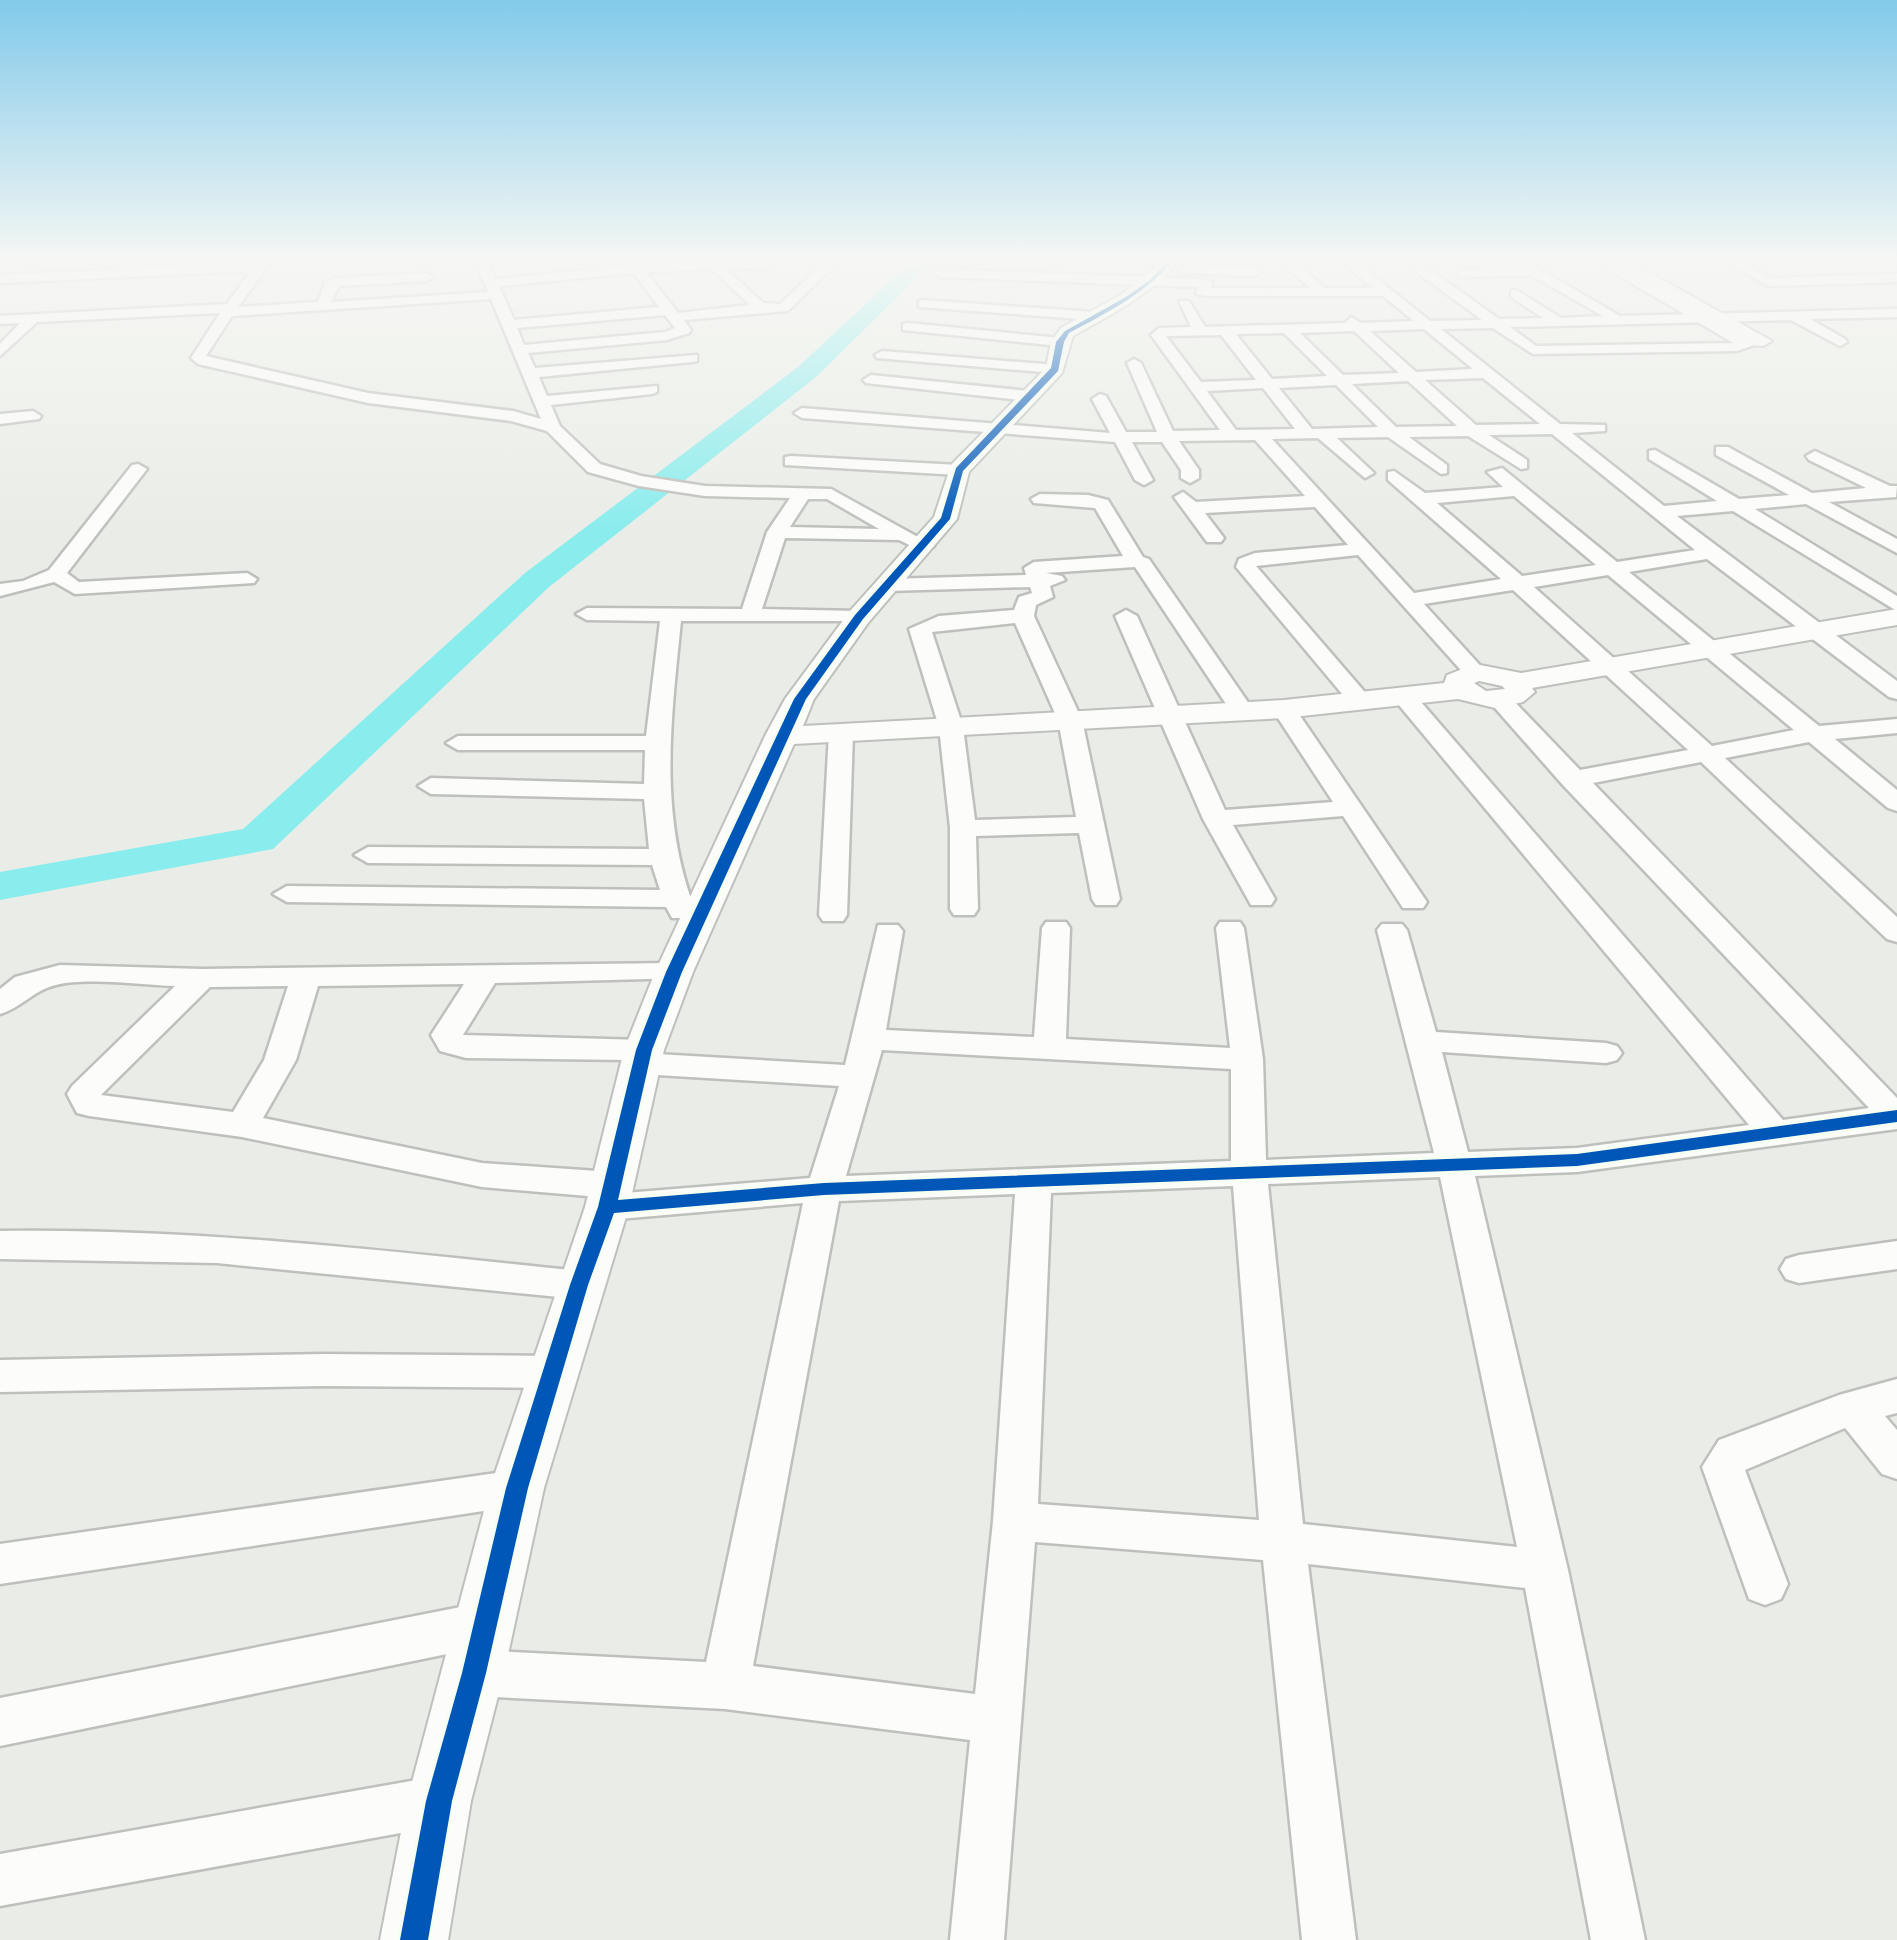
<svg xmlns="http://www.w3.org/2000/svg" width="1897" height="1940" font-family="'Open Sans',sans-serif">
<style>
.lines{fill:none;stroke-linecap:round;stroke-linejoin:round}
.river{fill:#89eced;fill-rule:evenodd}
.minor-casing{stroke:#bec0bc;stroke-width:5}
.tertiary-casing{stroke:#bec0bc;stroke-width:4}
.minor{fill:#fcfcfb;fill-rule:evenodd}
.tertiary{fill:#fcfcfb;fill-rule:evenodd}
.cycleway-casing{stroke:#f6fef1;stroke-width:6}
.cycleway{fill:#0057b8;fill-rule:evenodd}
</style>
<rect width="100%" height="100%" fill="#eaede7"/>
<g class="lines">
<path class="river" d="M913,260H935L816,377L549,587L273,849L0,900V872L243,829L525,573L798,367Z"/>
<defs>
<g id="minor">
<path d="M260,260H272L238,307L318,302L325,282L336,278L427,273L433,277L427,281L339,286L331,302L488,292L475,260H487L495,279L628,266L624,260H636L640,265L778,260L772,267L726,269L763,303L780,304L827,260H840L788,311L684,320L691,330L689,333L667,340L528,353L535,368L697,355V361L692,362L539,377L547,396L657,386V392L652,394L551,405L560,426L600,464L641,476L705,486L831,489L934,546L924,552L899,540L785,538L762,609L859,611L866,613L870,617L866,621H681C671,721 658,816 696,912L692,918H672L666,907L287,902L273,894L287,886L660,890L652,865L368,863L354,855L368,847L649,849L644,799L431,794L418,786L431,778L644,784L645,750H458L446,743L458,736H646L660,621L587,620L576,614L587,608L742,609L767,532L790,498L705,496L639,486L588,472L547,431L511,421L368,403L198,364L191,358L220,313L37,322L0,356V344L20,323L0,324V316L227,304L251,271L0,283V275L257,263ZM712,269L750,305L678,313L646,272ZM634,273L659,307L514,320L499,286ZM491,299L541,419L513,411L368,393L206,356L232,316ZM665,315L675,328L665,332L524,345L517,328ZM808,499H827L879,529L790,527Z"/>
<path d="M1279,260H1292L1325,288H1373L1340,260H1354L1430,321L1482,320L1411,268V262H1419L1499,319L1543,318L1511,297V291L1516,290L1561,318L1603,316L1531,275L1463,277L1459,276V270L1519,268L1509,260H1524L1620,316L1897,309V317L1810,319L1845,339L1847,342L1840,346L1791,320L1510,327L1536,346L1737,343L1753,339L1760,343L1737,351L1533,354L1493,328L1441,329L1560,424L1605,425V431L1572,433L1664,506L1717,501L1649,459V451L1655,450L1739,499L1789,495L1716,455V447H1728L1812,493L1866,488L1809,460L1806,456L1815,451L1890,486H1897L1896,497L1829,502L1897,539V553L1806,504L1755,509L1897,596V611L1733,511L1677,516L1897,681V699L1889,697L1707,559L1629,572L1819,726L1897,719V733L1835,739L1897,790V811L1888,808L1809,742L1725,758L1897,917V942L1887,939L1701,762L1593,783L1897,1098V1129L1577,1172L1475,1176L1568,1570L1645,1940H1591L1525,1588L1308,1564L1356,1940H1302L1263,1560L1035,1542L1004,1940H950L970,1740L725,1709L474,1696L457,1689L450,1673L457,1657L474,1650L706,1662L803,1203L607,1220L594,1216L589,1207L599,1197L482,1187L242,1137L89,1116L77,1113L67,1094L72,1086L175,986C141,985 87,977 56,985C34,990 21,1008 0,1014V989L15,977L60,965L202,969L674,963L685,966L689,972L685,978L495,983L463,1035L644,1040L655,1043L660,1050L657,1054L845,1065L878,925H898L903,931L886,1030L1034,1037L1042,928L1046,922H1066L1070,928L1066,1039L1230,1048L1216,928L1220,922H1240L1244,928L1263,1059L1266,1160L1434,1153L1377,930L1382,924H1402L1407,930L1436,1032L1606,1043L1617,1046L1622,1053L1617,1060L1606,1063L1442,1052L1468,1152L1577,1148L1749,1125L1398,704L1394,699L1406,692L1414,694L1783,1120L1869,1108L1562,784L1488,700L1500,693L1508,695L1580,770L1688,750L1513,590L1424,604L1486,672L1475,679L1467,677L1358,555L1256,566L1369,697L1373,702L1369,707H1353L1236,567L1239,559L1255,553L1348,545L1315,507L1205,513L1224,538L1221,542H1207L1174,497L1183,492L1196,502L1305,496L1255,440L1179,441L1199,470V478L1190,483L1181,478V470L1162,442H1132L1153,480L1144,485L1135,480L1115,442L802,418L794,413L802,408L1110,433L1092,399L1100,394L1106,396L1126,432H1157L1127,363L1134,359L1141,363L1173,431L1220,430L1151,335L1159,328L1191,327L1179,301H1189L1205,327L1345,323L1351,317L1361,323L1414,321L1383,296H1208L1196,294L1198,287L940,277L934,273L940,269L1201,279L1212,282L1211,288H1310ZM1424,329L1473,369L1416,372L1370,331ZM1354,331L1399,373L1343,375L1300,333ZM1284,333L1327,376L1272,379L1236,334ZM1221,335L1256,380L1201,382L1166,336ZM1483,378L1540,424L1476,425L1425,380ZM1408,381L1457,426L1396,427L1352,384ZM1336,385L1378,427L1312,429L1279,388ZM1263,388L1295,429L1236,430L1207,391ZM1552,434L1695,550L1617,562L1502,468L1487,472L1503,487L1425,493L1394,471L1388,472V480L1501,579L1414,593L1272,439L1318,438L1365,478L1374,473L1337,438L1388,437L1441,474L1447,473V465L1409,437L1468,436L1521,469L1527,468V460L1489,435ZM1514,496L1596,565L1522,576L1437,503ZM1608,575L1794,730L1712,746L1534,587ZM464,984L431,1035L440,1051L466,1058L627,1060L625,1064L630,1071L641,1074L839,1086L810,1178L625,1193L630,1185L625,1176L612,1172L482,1163L263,1118L296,1060L318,986ZM288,986L264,1060L233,1112L101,1095L210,987ZM882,1050L1231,1069V1161L846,1176ZM1440,1177L1517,1547L1303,1524L1268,1184ZM1233,1186L1259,1520L1038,1504L1051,1193ZM1015,1194L993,1521L975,1694L753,1666L839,1201Z"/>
<path d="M1724,260H1739L1770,278L1897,274V282L1768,286Z"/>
<path d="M1185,266L1255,268L1261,272L1255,276L1181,273L1179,270Z"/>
<path d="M924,300L1094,312L1101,316L1094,320L919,307V301Z"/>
<path d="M908,323L1060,338L1067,342L1060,346L903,330V324Z"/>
<path d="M882,351L1055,365L1062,369L1055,373L877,358L875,355Z"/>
<path d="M871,375L1029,391L1037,396L1029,401L866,383L863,380Z"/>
<path d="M33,411L41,416L39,419L0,424V414Z"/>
<path d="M791,456L959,465L968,470L959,475L785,465V457Z"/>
<path d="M138,464L147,469L67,573L79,582L247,573L257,579L254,583L75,594L54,582L0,596V584L23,581L49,570L132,465Z"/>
<path d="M1040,494L1088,495L1108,500L1143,557L1149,559L1254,711L1242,718L1234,716L1135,567L1046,573L1062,576L1065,580L1050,586L1053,597L1036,605L1034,616L1082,720L1120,899L1116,905H1096L1092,899L1079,833L976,836L978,909L974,915H954L950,909V828L939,727L909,629L939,616L1014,610L1019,597L1032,593L1030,587L888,591L878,585L888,579L1026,575L1024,568L1034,562L1123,556L1095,508L1034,503L1031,499ZM1015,623L1058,720L1076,817L975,820L963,727L932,632Z"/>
<path d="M1126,610L1137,616L1225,810L1333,802L1272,709L1284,702L1292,704L1427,902L1423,908H1403L1343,816L1233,825L1275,899L1271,905H1251L1203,819L1115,616Z"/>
<path d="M841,726L853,733L847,915L843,921H823L819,915L829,733Z"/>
<path d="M0,1231C194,1228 386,1251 579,1271L592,1275L598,1285L592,1295L579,1299L217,1263L0,1259Z"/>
<path d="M1897,1241V1269L1799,1283L1786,1279L1780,1269L1786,1259L1799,1255Z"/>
<path d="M324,1354L554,1356L568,1361L574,1372L568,1383L554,1388L324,1386L0,1392V1360Z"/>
<path d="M1897,1379V1413L1885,1416L1897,1430V1479L1882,1474L1845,1428L1745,1470L1788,1584L1781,1599L1765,1605L1749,1599L1702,1467L1719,1440L1839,1395Z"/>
<path d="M517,1470L532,1475L538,1488L532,1501L517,1506L0,1584V1544Z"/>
<path d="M486,1602L502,1609L509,1624L502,1639L486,1646L0,1746V1698Z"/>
<path d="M439,1776L457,1783L464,1801L457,1819L439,1826L0,1906V1854Z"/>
</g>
<g id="tertiary">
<path d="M1163,260H1179C1151,295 1112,314 1073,336L1062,373L969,472L957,519L868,623L814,699L803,726L1284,700L1444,683L1447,675L1475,664L1521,673L1897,609V625L1532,688L1535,692L1523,702L1495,708L1458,699L1284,718L794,744L693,972L664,1050L629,1207L544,1488L504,1673L471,1801L448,1940H380L407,1801L490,1488L585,1207L624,1050L655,972L765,736L785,699L850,611L934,517L951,465L1046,368L1051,342L1061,328L1122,294ZM1479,681L1502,686L1505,689L1486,691L1474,683Z"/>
<path d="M1592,260H1627L1772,341L1763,346L1735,344Z"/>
</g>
</defs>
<use href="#minor" class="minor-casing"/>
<use href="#tertiary" class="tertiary-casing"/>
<use href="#minor" class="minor"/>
<use href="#tertiary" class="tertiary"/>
<defs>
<path id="cycleway" d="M1168,260H1174C1145,294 1108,312 1069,333L1064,342L1058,371L963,471L950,519L863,619L806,699L682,972L652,1050L618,1200L824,1183L1577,1154L1897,1110V1122L1577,1166L824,1195L614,1213L588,1285L528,1488L486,1673L452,1801L428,1940H400L426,1801L462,1673L506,1488L570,1285L598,1207L636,1050L666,972L794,699L855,615L941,518L956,468L1051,368L1056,342L1065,331L1126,297L1150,280Z"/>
</defs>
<use href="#cycleway" class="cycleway-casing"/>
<use href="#cycleway" class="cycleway"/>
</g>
<linearGradient id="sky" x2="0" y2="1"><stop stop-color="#82caea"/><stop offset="0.49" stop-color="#f6f7f4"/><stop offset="1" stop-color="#f6f7f4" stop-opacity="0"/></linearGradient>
<rect width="1897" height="532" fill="url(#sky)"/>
</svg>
